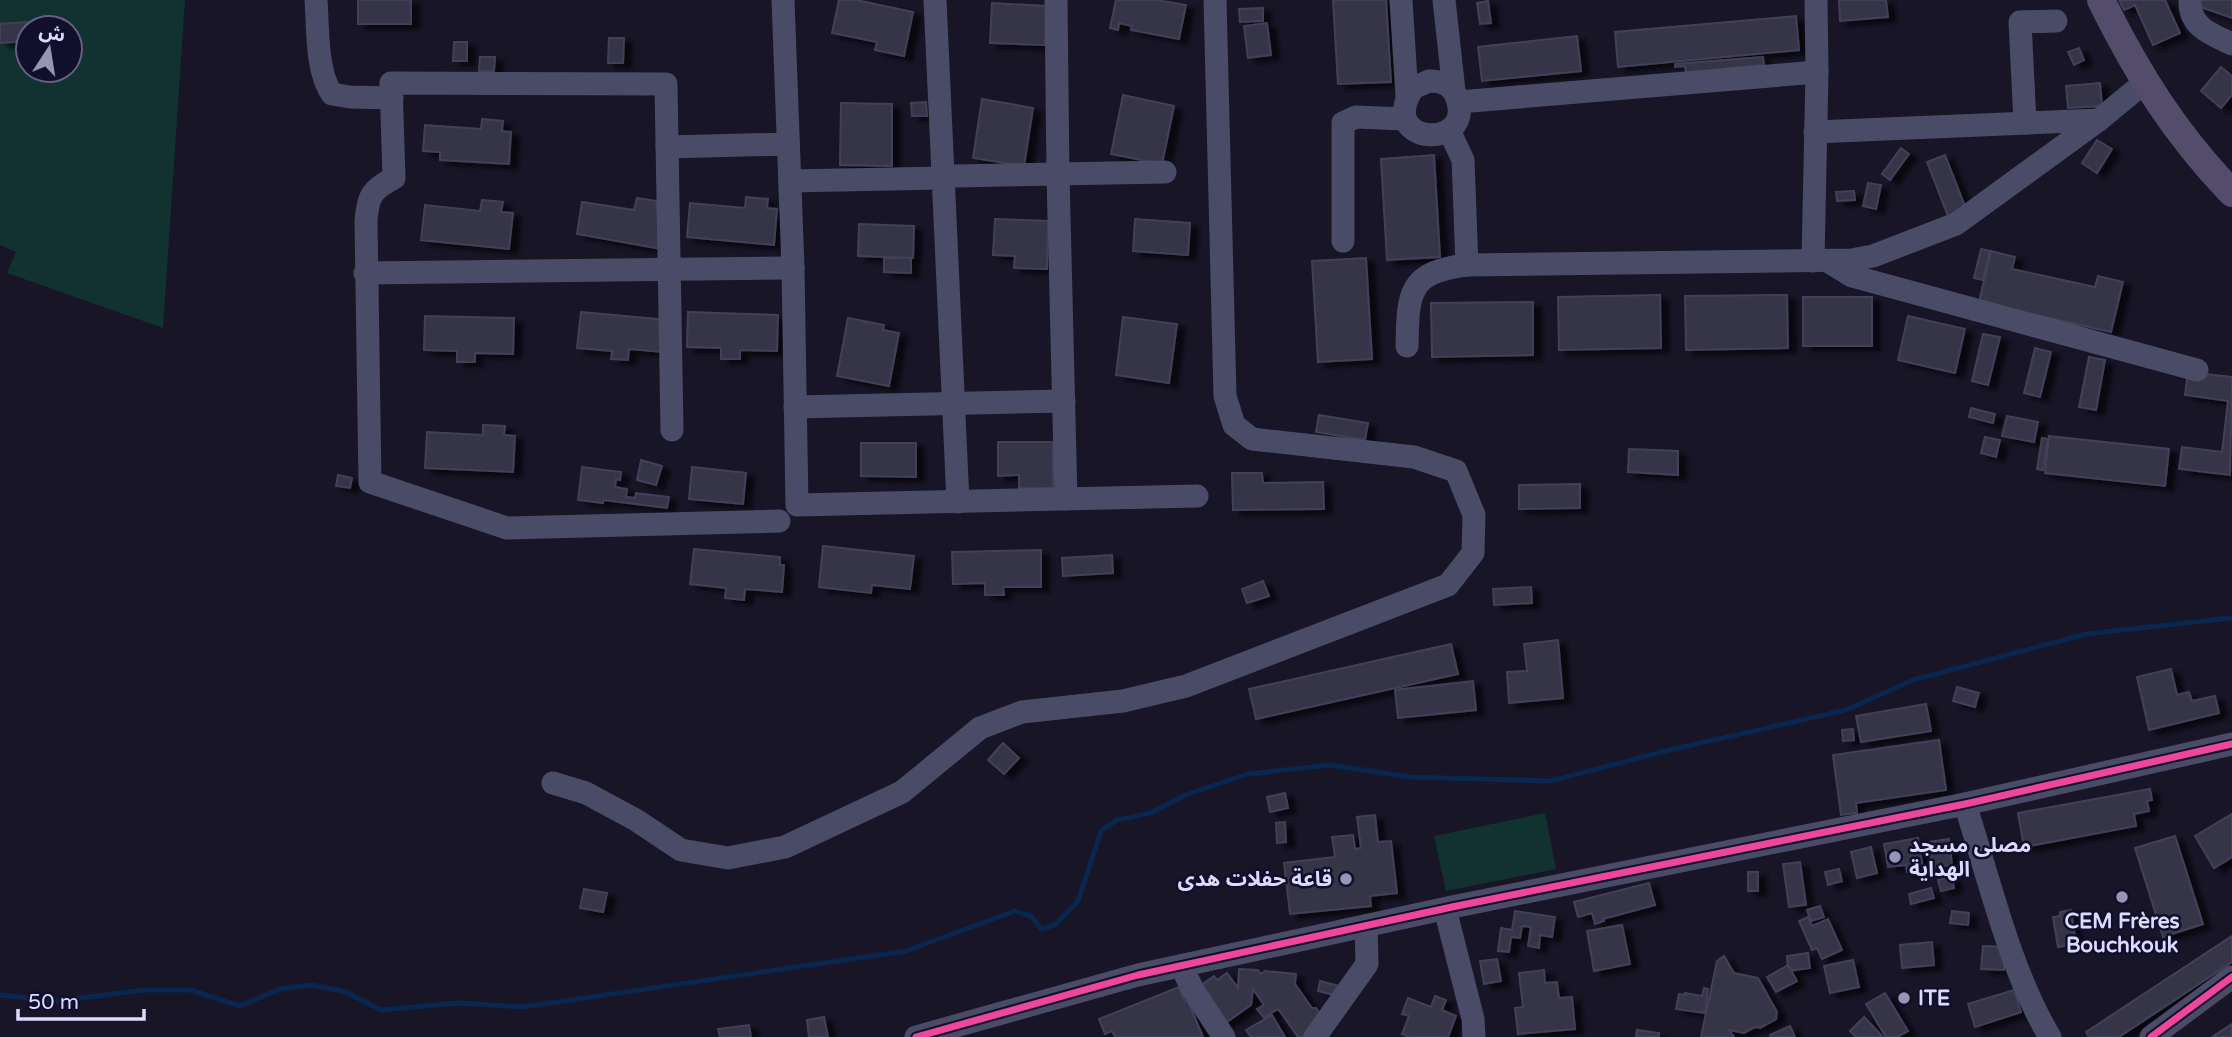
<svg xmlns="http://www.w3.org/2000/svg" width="2232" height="1037" font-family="'Varela Round','Noto Sans Arabic',sans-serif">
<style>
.green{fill:#123231;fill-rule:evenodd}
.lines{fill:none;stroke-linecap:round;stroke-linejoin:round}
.stream{stroke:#09264e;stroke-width:5}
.building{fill:#363447;stroke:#434059;stroke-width:2;filter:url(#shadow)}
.minor{stroke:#4a4b67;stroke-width:23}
.major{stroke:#534c6b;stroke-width:28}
.cycleway-casing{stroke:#120f2c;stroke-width:11}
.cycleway{stroke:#ed469a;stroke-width:7}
.poi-dot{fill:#9795b3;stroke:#120f2c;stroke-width:2.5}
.labels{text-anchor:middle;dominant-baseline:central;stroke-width:5;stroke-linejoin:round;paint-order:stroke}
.poi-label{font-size:21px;font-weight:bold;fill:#dcdaff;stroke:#120f2c;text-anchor:start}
</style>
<defs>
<filter id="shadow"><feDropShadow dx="8" dy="4.5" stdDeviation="2" flood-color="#0009"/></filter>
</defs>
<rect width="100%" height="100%" fill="#171526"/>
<g class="green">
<path d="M0,0H185L163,328L7,273L16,252L0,245ZM28,28H70V70H28Z"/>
<path d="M1545,813L1556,869L1446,891L1434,836Z"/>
</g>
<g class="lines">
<path class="stream" d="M0,995L57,1001L145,990H191L240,1006L280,989L311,985L346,992L381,1010L458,1003L523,1007L906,951L1015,911L1031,916L1041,929L1055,925L1078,901L1101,831L1117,820L1151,813L1185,795L1248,774L1330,765L1410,777L1551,781L1665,751L1846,710L1913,680L2086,634L2232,618"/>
</g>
<g class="building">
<rect x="358" y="0" width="53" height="24"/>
<path d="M839,0H856L913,12L904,56L875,50L877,42L832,33Z"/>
<path d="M1116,0H1157L1186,5L1179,39L1131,30L1132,26L1119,23L1118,30L1110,28Z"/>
<path d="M1333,0H1386L1391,82L1338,84Z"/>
<path d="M1839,0H1886L1888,17L1840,21Z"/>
<path d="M2119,0H2165L2180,33L2153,45L2135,5L2124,10Z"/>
<path d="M2199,0H2232V18L2197,6Z"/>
<path d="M1488,1L1491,23L1480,24L1477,3Z"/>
<path d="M992,3L1047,6L1045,45L990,43Z"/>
<path d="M1263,8V21L1240,22L1239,9Z"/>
<path d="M1796,16L1799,50L1618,67L1615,32Z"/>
<path d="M28,22V41L0,43V24Z"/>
<path d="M1267,23L1271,55L1248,58L1244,26Z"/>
<path d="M1577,36L1581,71L1482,81L1478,47Z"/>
<path d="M609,38H624L623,63H608Z"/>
<path d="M454,42H467V61H453Z"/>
<path d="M2079,48L2084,60L2074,65L2068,52Z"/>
<path d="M480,57H495L494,71H479Z"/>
<path d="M1763,57L1764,65L1728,68L1729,73H1686L1685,66L1675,67V64Z"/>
<path d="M2221,67L2232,76V95L2221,108L2201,91Z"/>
<path d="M2100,83L2102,106L2068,108L2066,86Z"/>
<path d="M1123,95L1174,106L1162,164L1111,154Z"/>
<path d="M982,99L1033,108L1024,166L973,158Z"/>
<path d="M926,102L927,116H912L911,103Z"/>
<path d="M841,103L892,104V166L840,165Z"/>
<path d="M482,119L503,121L502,131L511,132L509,164L440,160V152L423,151L425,125L481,129Z"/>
<path d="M2097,140L2112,149L2097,173L2082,163Z"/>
<path d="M1901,148L1909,154L1890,180L1882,174Z"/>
<path d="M1434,155L1440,257L1387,260L1381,159Z"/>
<path d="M1945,155L1966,209L1948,216L1927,162Z"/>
<path d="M1868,183L1881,185L1876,209L1863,206Z"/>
<path d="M1854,191L1855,200L1837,201L1836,192Z"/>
<path d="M746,197L768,199L767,208L777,209L774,245L687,237L690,203L745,208Z"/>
<path d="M637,198L657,201L656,209L668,211L662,249L577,234L582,202L634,210Z"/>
<path d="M482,200L503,202L501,212L513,213L509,249L421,240L425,205L480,211Z"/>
<path d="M995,219L1048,221L1047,269L1014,268L1015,256L993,255Z"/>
<path d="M1135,219L1190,223L1188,255L1133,251Z"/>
<path d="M859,224L914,226L913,258L858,256Z"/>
<path d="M1981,249L1990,251L1983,280L1974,278Z"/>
<path d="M1991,251L2015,257L2012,269L2095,287L2098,276L2123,282L2111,332L1979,302Z"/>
<path d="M884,258H911V273L884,272Z"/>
<path d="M1366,258L1372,359L1318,362L1312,261Z"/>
<path d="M1660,295L1661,348L1559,350L1558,297Z"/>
<path d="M1787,295L1788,348L1686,350L1685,296Z"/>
<rect x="1803" y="297" width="69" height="49"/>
<path d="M1533,302V355L1432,357L1431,303Z"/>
<path d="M581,312L667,320L663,352L629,349L628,360L611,359L612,351L577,348Z"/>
<path d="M688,312L778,315L777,351L740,350V359H721V348L687,347Z"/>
<path d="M425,316L514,318L513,354L475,353V362H457V351L424,350Z"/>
<path d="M1908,316L1965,329L1955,373L1898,360Z"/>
<path d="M1123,317L1177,324L1169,383L1116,375Z"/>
<path d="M848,318L884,325L883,330L899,333L889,386L837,376Z"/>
<path d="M1983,334L2000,337L1988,385L1972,381Z"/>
<path d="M2035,348L2051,352L2040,397L2024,393Z"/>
<path d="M2089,357L2105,360L2096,410L2079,407Z"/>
<path d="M2188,372L2232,377L2230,475L2179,469L2182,447L2222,452L2228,401L2185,395Z"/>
<path d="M1971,408L1995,414L1993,423L1969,417Z"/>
<path d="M1319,415L1368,423L1365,440L1316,432Z"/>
<path d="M2007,416L2038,422L2034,442L2002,436Z"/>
<path d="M483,425L505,426L504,435L515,436L513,472L425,468L427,432L483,435Z"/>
<path d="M2049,436L2169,449L2165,486L2045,473Z"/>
<path d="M1985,437L2000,440L1996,457L1981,453Z"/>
<path d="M2042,438L2048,439L2043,470L2037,469Z"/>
<path d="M998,442H1053V488H1019V475L998,476Z"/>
<path d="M861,443H916V477L861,476Z"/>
<path d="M1629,449L1678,451V475L1628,472Z"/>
<path d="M641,460L662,466L656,485L637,480Z"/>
<path d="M582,467L621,472L620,480L616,479L615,487L627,489L626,497L635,498L636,493L669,497L667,508L603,500V503L578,500Z"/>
<path d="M692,467L746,473L743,504L689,499Z"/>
<path d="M1232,473H1262L1263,483L1323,482L1324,509L1233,510Z"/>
<path d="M338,475L352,478L350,488L336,486Z"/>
<path d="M1580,484V508L1519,509V485Z"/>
<path d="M823,546L914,556L910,589L872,585L871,593L819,587Z"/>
<path d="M694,549L780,557V565H784L782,592L745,589L744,600L725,598L726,588L690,584Z"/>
<path d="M1041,550V587H1003L1004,595H985V583L953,584L952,552Z"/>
<path d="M1112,555L1113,573L1063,576L1062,558Z"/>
<path d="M1263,581L1269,596L1247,603L1242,589Z"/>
<path d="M1531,587L1532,603L1494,605L1493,589Z"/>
<path d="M1558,640L1563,698L1509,703L1507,672L1527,671L1524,644Z"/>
<path d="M1451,644L1458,674L1256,719L1249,689Z"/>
<path d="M2171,669L2177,695L2189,692L2192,701L2215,696L2219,713L2149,730L2137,677Z"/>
<path d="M1473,681L1476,710L1398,718L1395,690Z"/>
<path d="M1957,687L1979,693L1975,707L1953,701Z"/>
<path d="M1926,704L1931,731L1861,742L1856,716Z"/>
<path d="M1853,729L1854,740L1843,741L1842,730Z"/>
<path d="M1939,740L1946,790L1856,803L1857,813L1841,815L1833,755Z"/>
<path d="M1003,743L1019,758L1004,774L988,760Z"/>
<path d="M2150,789L2152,800L2147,801L2149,811L2134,814L2136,826L2024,847L2018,813Z"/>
<path d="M1285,793L1288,808L1270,812L1267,797Z"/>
<path d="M2232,814V857L2214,868L2195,836Z"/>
<path d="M1375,815L1378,842L1391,841L1397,893L1370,896L1371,906L1290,914L1284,863L1335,857L1332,837L1353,835L1355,849L1361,848L1357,817Z"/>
<path d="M1285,822L1286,842L1277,843L1276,823Z"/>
<path d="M2175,836L2203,924L2163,937L2135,848Z"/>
<path d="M1918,838L1923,869L1907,872L1906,865L1888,867L1884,844Z"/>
<path d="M1949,839L1952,865L1932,868L1928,842Z"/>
<path d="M1871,847L1877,873L1857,878L1851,852Z"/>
<path d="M1800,862L1806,905L1789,907L1783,864Z"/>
<path d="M1839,869L1842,881L1828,885L1825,872Z"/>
<rect x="1748" y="872" width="10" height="19"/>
<path d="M1952,877L1954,888L1941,891L1938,880Z"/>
<path d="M1649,883L1655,905L1603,919L1604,921L1595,924L1592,913L1578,917L1574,902Z"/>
<path d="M1931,888L1934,898L1911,904L1909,894Z"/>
<path d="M584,889L607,893L603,912L580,908Z"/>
<path d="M1820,906L1824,917L1811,921L1807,910Z"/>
<path d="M2071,910L2076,944L2058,947L2053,917L2060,916V912Z"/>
<path d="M1515,911L1555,917L1552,937L1540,935L1539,948L1528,946L1531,927L1522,926L1520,938L1511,937L1509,952L1498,951L1501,928L1512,930Z"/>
<path d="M1952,911L1969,913L1968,925L1950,923Z"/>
<path d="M1808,917L1812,926L1828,919L1842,950L1822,959L1817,948L1812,950L1799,921Z"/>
<path d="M1622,925L1630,964L1594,971L1587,931Z"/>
<path d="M2232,936V962L2119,1037H2089L2086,1032Z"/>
<path d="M1932,942L1934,965L1902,968L1900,945Z"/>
<path d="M1983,946L2005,947L2004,970L1981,969Z"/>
<path d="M1808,953L1810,968L1788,971L1787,956Z"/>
<path d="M1724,956L1734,973L1758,978L1777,1012L1776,1019L1760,1028L1755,1027L1744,1033L1729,1030L1734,1037H1701L1717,961Z"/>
<path d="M1497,959L1501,981L1484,984L1480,961Z"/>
<path d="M1853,960L1859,987L1830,993L1824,966Z"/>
<path d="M1788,965L1797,981L1776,992L1767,977Z"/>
<path d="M1239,969L1258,970L1261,974L1265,971L1296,974L1295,984L1312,1008H1316L1327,1024L1302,1037H1298L1279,1010H1276L1264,1018L1257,1009L1264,1005L1253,989L1251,1005L1224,1024L1200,986L1214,976L1217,980L1227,973L1238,988Z"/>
<path d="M1544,970L1545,983L1557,982L1559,998L1572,997L1575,1029L1518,1034L1515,1008L1523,1007L1519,973Z"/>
<path d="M1320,981L1339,986L1337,996L1318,991Z"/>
<path d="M1179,987L1185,1002L1188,1001L1203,1037H1115L1112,1031L1105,1034L1099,1019Z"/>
<path d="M1704,988L1708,989L1705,1013L1676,1009L1679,994L1685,995V993L1702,996Z"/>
<path d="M2014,990L2021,1012L1975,1027L1968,1004Z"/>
<path d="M1885,993L1908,1031L1897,1037H1886L1866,1004Z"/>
<path d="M1435,996L1446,1000L1442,1010L1456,1016L1448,1037H1409L1402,1034L1409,1016L1402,1014L1408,998L1431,1007Z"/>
<path d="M1272,1015L1285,1037H1251L1246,1030Z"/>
<path d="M824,1017L828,1037H809L807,1020Z"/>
<path d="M1864,1017L1883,1037H1856L1850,1031Z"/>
<path d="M2232,1024V1037H2212Z"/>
<path d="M749,1025L751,1037H720L718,1029Z"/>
<path d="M1790,1026L1795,1037H1771L1770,1035Z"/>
<path d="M1637,1030L1659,1033V1037H1636Z"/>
</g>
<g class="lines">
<g class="minor">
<path d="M316,0C318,27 316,72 332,94L350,97L392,98"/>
<path d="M783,0L793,268L797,505L1197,496"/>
<path d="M935,0L958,502"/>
<path d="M1056,0L1058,175L1066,499"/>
<path d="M1401,0L1407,97"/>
<path d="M1444,0L1454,91"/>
<path d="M2190,0C2189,27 2211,34 2232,44"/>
<path d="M1429,81C1441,81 1451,84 1456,96C1479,150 1375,148 1413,88Z"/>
<path d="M1459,102L1817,72"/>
<path d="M2025,123L2020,22L2056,21"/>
<path d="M1449,130L1463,160L1467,265L1851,260L1873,256L1956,224L2099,120L2145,82"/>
<path d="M1815,132L2099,120"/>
<path d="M667,147L788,144"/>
<path d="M956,176L1165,172"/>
<path d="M790,181L942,178"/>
<path d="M1343,241V123L1356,117L1405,119"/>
<path d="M1813,261L1817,72L1816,0"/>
<path d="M1829,262L1852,276L2197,370"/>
<path d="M365,273L793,268"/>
<path d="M1407,346C1408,293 1408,272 1467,265"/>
<path d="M795,407L1064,401"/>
<path d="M672,430L666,84L391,83L394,178C371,190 368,196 366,221L370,482L507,528L779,521"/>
<path d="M553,783L586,793L636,820L681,850L728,858L785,847L902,792L980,728L1022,712L1123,701L1186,686L1448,585L1473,553L1474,515L1456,471L1414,457L1252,439L1234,425L1225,396L1215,0"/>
<path d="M1965,804C1989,878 2010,971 2050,1037"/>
<path d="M1445,909L1473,1019L1474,1037"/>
<path d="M1181,966L1193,990L1224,1037"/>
<path d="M916,1037L1138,975L1452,907L1965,804L2232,744"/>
<path d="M1315,1037L1367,964L1366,926"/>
<path d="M2151,1037L2232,977"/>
</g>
<path class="major" d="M2101,0C2137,73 2175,134 2232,193"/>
<defs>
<g id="cycleway">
<path d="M916,1037L1138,975L1452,907L1965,804L2232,744"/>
<path d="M2151,1037L2232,977"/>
</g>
</defs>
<use href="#cycleway" class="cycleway-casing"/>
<use href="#cycleway" class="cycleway"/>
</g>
<g class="poi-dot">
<circle cx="1895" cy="857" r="7"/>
<circle cx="1346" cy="879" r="7"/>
<circle cx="2122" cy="897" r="7"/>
<circle cx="1904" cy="998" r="7"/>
</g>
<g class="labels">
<g class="poi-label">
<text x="1909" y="845">مصلى مسجد<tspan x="1909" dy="24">الهداية</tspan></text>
<text x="1332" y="879" text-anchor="end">قاعة حفلات هدى</text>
<text x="2122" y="921" text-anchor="middle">CEM Frères<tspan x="2122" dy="24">Bouchkouk</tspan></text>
<text x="1918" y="998">ITE</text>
</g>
</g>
<g transform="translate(49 49) rotate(12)"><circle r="33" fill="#120f2c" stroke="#636080" stroke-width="2"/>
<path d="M0-5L12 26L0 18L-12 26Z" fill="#9795b3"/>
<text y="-10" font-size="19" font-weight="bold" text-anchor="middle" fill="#dcdaff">ش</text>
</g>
<path d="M18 1009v10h126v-10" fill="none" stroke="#dcdaff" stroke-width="3.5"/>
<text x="28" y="1009" font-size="21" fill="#dcdaff" stroke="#120f2c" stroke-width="5" paint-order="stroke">50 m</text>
</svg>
